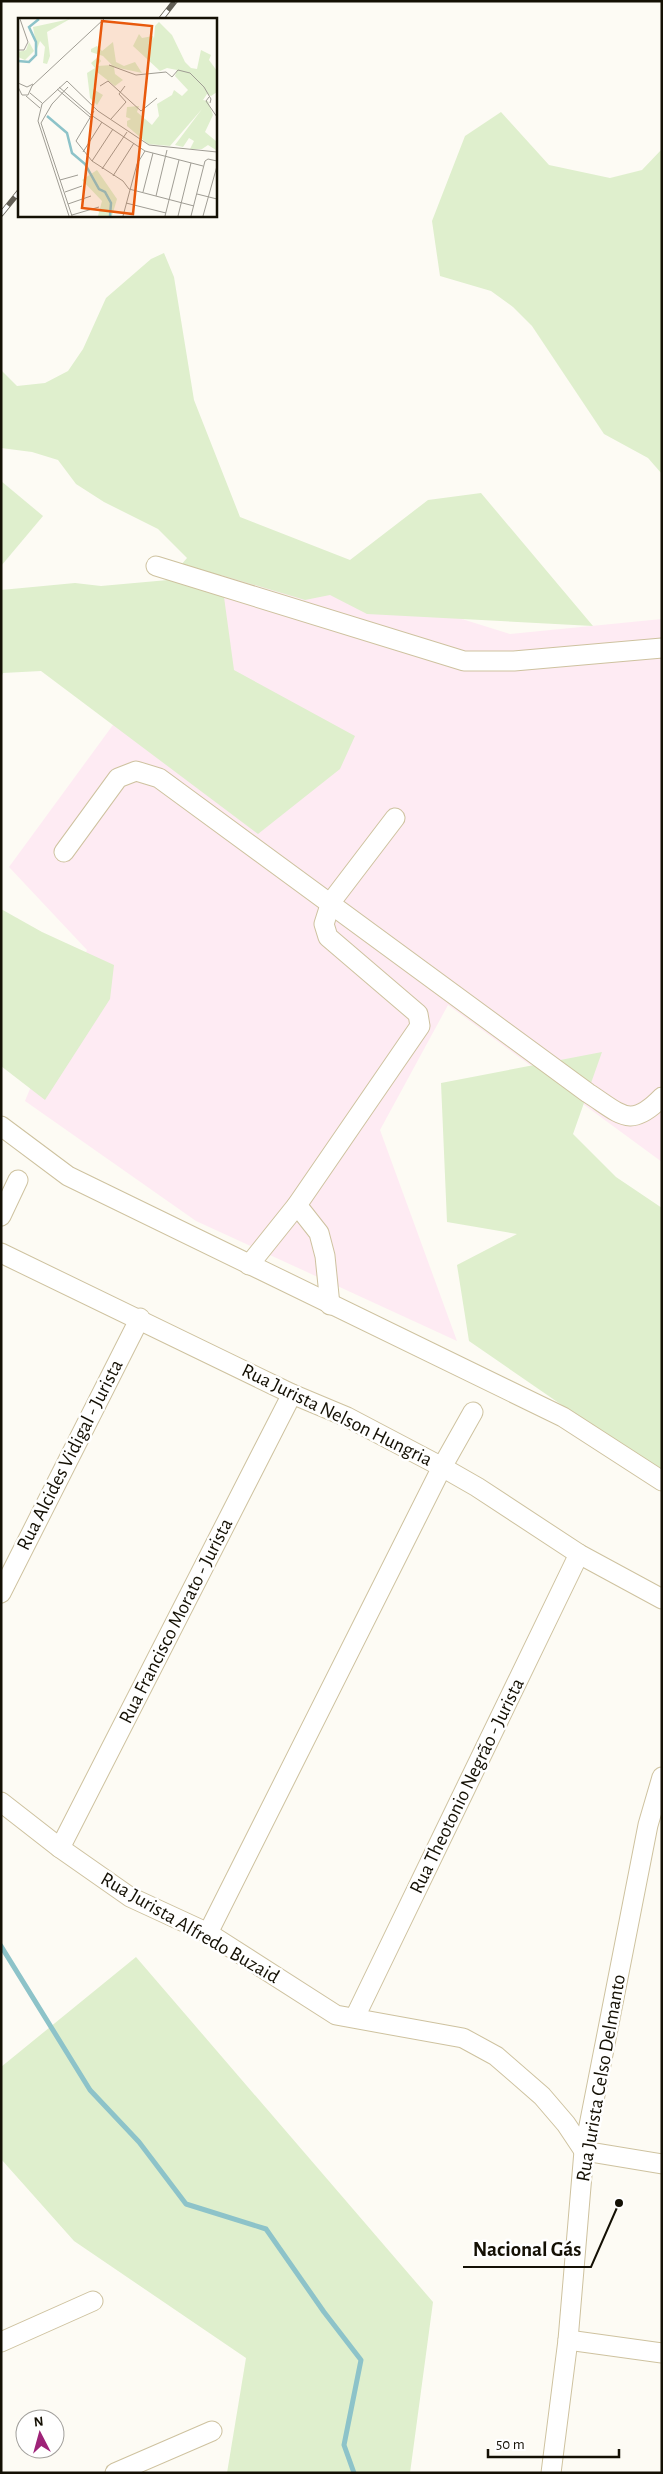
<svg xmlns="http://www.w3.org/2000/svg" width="663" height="2474" font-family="'Alegreya Sans',sans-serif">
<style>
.industrial{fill:#feebf3}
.green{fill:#dfefcd}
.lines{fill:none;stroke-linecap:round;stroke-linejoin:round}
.stream{stroke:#8dc3c9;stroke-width:5}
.minor-casing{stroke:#cec29f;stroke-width:21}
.minor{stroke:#fff;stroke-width:19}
.rail-casing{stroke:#635f55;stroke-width:5.5}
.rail{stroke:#fff;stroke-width:4;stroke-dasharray:11;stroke-linecap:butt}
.labels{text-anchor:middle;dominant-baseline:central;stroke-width:5;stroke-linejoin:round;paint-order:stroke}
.street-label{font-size:20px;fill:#141004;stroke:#fff}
.inset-river{fill:none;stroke:#8dc3c9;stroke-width:2.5}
.inset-road{fill:none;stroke:#a09d94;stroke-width:1}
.view{fill:#e8590c;fill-opacity:0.15;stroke:#e8590c;stroke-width:2.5}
.inset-edge{fill:none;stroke:#141004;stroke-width:2.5}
.leader{fill:none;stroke:#141004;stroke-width:2}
.callout-dot{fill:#141004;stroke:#fff;stroke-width:2}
.callout-label{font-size:21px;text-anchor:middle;font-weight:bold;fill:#141004;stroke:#fff;stroke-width:5;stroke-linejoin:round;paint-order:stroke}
</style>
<rect width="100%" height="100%" fill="#fdfbf4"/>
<path class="industrial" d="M241,550L510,634L662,619V1162L448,1005L380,1130L457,1341L196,1221L25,1101L87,950L9,867Z"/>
<g class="green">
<path d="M501,112L549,165L610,178L642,170L662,149V474L648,458L604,434L532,326L513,307L491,291L440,276L432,221L465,136Z"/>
<path d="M164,253L174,277L194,400L240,517L350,560L428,500L481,493L593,626L367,614L330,595L305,600L221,575L234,670L355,736L340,769L258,834L41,671L3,673L1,678V590L75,583L101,586L168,580L187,558L158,529L104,502L76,484L58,460L32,452L1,448V370L17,386L45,383L68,371L83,349L106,298L151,259Z"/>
<path d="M1,481L43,516L1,566Z"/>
<path d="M1,909L42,932L114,965L110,999L45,1100L1,1066Z"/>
<path d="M602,1052L573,1134L616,1177L662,1208V1474L469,1341L457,1265L517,1234L447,1222L441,1083Z"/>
<path d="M136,1957L433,2302L410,2473H227L246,2358L74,2241L1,2159V2067Z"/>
</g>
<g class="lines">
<path class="stream" d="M1,1946L90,2090L139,2142L186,2204L266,2229L324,2312L361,2360L344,2445L354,2473"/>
<defs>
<g id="minor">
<path d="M156,566L464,661H514L662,648"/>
<path d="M64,852L118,778L136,771L159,778L588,1093C621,1114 630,1130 662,1097"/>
<path d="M1,1126L68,1176L563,1417L662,1481"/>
<path d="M297,1205L319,1233L325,1256L330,1305"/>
<path d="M1,1216L18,1180"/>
<path d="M1,1253L292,1394L347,1417L442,1467L477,1487L579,1554L662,1599"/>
<path d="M249,1265L297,1205L420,1026L418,1014L328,937L324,924L331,902L395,818"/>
<path d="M1,1593L140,1318"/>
<path d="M1,1802L60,1848L130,1897L208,1933L336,2015L463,2038L496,2056L542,2096L566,2124L584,2151L662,2164"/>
<path d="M60,1848L292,1394"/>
<path d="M208,1933L442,1467L473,1412"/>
<path d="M355,2017L579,1554"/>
<path d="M568,2340L662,2353"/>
<path d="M1,2342L93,2301"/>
<path d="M115,2473L212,2431"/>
<path d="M551,2473L568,2340L584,2151L648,1825L662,1777"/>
</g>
</defs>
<use href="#minor" class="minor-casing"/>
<use href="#minor" class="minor"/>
<defs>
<g id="rail">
<path d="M161,19L175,1"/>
<path d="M1,214L19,192"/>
</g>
</defs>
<use href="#rail" class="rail-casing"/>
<use href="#rail" class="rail"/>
</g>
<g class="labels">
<g class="street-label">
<text transform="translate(337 1415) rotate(26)">Rua Jurista Nelson Hungria</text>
<text transform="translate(70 1455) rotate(-63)">Rua Alcides Vidigal - Jurista</text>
<text transform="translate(176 1621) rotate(-63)">Rua Francisco Morato - Jurista</text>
<text transform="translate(467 1786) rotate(-64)">Rua Theotonio Negrão - Jurista</text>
<text transform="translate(190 1928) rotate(30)">Rua Jurista Alfredo Buzaid</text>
<text transform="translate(601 2078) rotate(-80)">Rua Jurista Celso Delmanto</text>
</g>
</g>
<g transform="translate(18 18)">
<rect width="199" height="199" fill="#fdfbf4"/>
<path d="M52,1L29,14L32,38L29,46L25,45L27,29L22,23L19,31L15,9ZM141,4L154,17L167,44L173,50L179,51L183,32L193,37L191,42L199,53V74L193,78L189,76L185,82L190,83L195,97L187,114L199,124L198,132L190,127L184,131H172L176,123L171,120L165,129L157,127L184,91L152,128L130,126L109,108V103L113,101L108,99L109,89L121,88L119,94L134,107L141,98L139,86L154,77L156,72L164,78L170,72L157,58L159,52L149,50L142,53L115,28L121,16L124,20L135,18L136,21L137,8ZM11,24L16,33L7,42L0,39V34L8,32ZM95,24L98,44L106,48L117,44L124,55L96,49L97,56L105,62L97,68L79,54L75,71L85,77L79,87L72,80L69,55L77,50L73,45L80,39L83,43L79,48L94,47L85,38L73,34V31L79,28L84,33ZM79,152L99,181L94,198H80L84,183L64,162Z" fill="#dfefcd"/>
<path class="inset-river" d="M0,43L11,44L18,37V24L11,9L21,1M29,98L49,115L54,135L67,146L81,171L87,174L93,185L92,198"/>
<path class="inset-road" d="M0,32H6L10,24L2,1M91,47L118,57L148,54L154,59L160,52L172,55L186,69L193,81L192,85M0,65L9,69L15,66M82,68L90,63L123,93L139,80M0,69L4,77H10L14,68L86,1M41,69L73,97L127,133L185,148M50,69L34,86L23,105L54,198M39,71L72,99M12,75L24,85M8,78L22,90M191,79L188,83L199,99M76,93L58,123L74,143L105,163L111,171L176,188M93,101L108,84L101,76L107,68M65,134L84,104M74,143L95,111M84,151L109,114M95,158L116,125M42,162L60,157M47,174L64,168M125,174L135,135M179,176L199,181M138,178L149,132M108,185L148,195M50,186L73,178M54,197L81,189M51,198L20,103L24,86L49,63L80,93L131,127L199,134M105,198L119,146L127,133M147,198L161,142M160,198L173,145M173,198L187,143L190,141L199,143M185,198L199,148"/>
<path class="view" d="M84,3L134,8L115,196L64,190Z"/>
<rect width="199" height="199" class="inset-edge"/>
</g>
<path class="leader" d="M619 2203L591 2267H463"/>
<circle class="callout-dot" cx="619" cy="2203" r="5"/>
<g class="callout-label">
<text x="527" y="2256">Nacional Gás</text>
</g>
<rect width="663" height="2474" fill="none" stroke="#141004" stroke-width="5"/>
<g transform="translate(40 2434) rotate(354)"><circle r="24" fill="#ffffff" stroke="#a19f9b"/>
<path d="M0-4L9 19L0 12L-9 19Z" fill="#9e2378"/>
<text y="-8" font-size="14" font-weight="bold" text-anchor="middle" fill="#141004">N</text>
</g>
<path d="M488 2449v8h131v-8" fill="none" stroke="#141004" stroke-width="2.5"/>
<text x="496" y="2449" font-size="15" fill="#141004" stroke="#ffffff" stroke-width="4" paint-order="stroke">50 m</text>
</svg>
